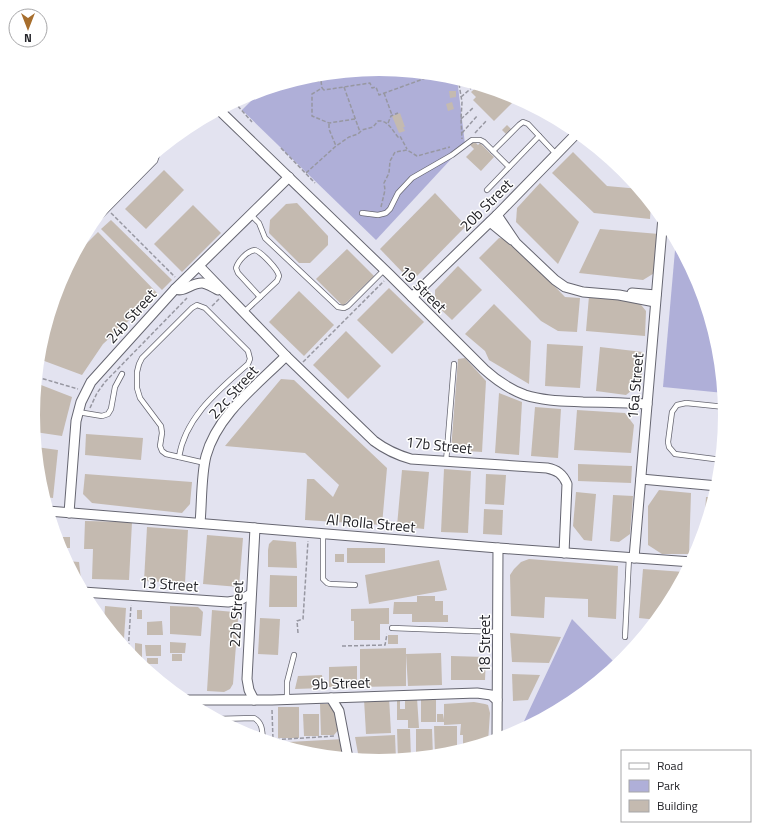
<svg xmlns="http://www.w3.org/2000/svg" width="759" height="830" font-family="'Titillium Web',sans-serif">
<style>
.green{fill:#afafd8}
.building{fill:#c4bab0}
.lines{fill:none;stroke-linecap:round;stroke-linejoin:round}
.lane-casing{stroke:#666671;stroke-width:6}
.street-casing{stroke:#666671;stroke-width:11}
.path{stroke:#9797a1;stroke-width:1.5;stroke-dasharray:4 2;stroke-linecap:butt}
.lane{stroke:#fff;stroke-width:4.5}
.street{stroke:#fff;stroke-width:9}
.labels{text-anchor:middle;dominant-baseline:central;stroke-width:3;stroke-linejoin:round;paint-order:stroke}
.street-label{font-size:15px;fill:#242429;stroke:#fff}
</style>
<rect width="100%" height="100%" fill="#e3e3f0"/>
<g class="green">
<path d="M380,69L447,75L457,78L465,144L376,240L242,110L262,90L312,75Z"/>
<path d="M676,239L700,283L719,348L724,393L663,387Z"/>
<path d="M572,619L616,664L624,660L572,703L519,732Z"/>
</g>
<g class="building">
<path d="M479,85L509,94L515,100L494,121L473,100L476,97L471,92Z"/>
<path d="M258,91L253,97L251,94Z"/>
<path d="M449,91H456V97L450,98Z"/>
<path d="M452,102L454,109L448,111L446,104Z"/>
<path d="M400,113L405,127H403L405,131L399,133L392,116Z"/>
<path d="M507,125L511,129L506,134L502,130Z"/>
<path d="M474,141L478,145L480,143L494,157L481,171L466,157L474,149L470,145Z"/>
<path d="M573,152L607,186L640,189L651,203L650,219L594,213L552,173Z"/>
<path d="M164,170L184,190L146,229L125,209Z"/>
<path d="M540,183L579,222L558,264L516,222L517,208Z"/>
<path d="M435,193L466,226L417,276H406L380,249Z"/>
<path d="M297,203L328,236V245L310,263H299L269,233L270,220L286,204Z"/>
<path d="M193,205L221,233L182,272L154,244Z"/>
<path d="M111,220L172,280L162,290L101,229Z"/>
<path d="M600,229L659,234L656,272L643,280L579,273Z"/>
<path d="M98,232L158,294L103,344L82,375L39,359L40,347L59,282L74,256Z"/>
<path d="M499,238L506,239L512,242L565,297L580,298L577,332L558,331L541,321L479,258Z"/>
<path d="M347,249L374,276L343,306L316,279Z"/>
<path d="M458,266L482,290L452,320L435,304V290Z"/>
<path d="M389,288L424,322L392,354L357,320Z"/>
<path d="M299,291L334,325L304,356L269,322Z"/>
<path d="M589,296L637,300L646,311L645,336L586,331Z"/>
<path d="M494,304L531,341L529,384L489,360L485,351L465,334Z"/>
<path d="M346,331L381,366L348,399L313,365Z"/>
<path d="M547,344L583,346L580,388L545,386Z"/>
<path d="M600,347L643,352L641,383L626,395L596,391Z"/>
<path d="M465,358L486,381L482,452L451,450L458,359Z"/>
<path d="M281,379L294,380L387,468L382,525L305,520L307,479H314L333,497L339,485L305,453L225,446Z"/>
<path d="M36,383L72,397L62,436L35,432L33,415Z"/>
<path d="M499,393L522,402L519,455L495,453Z"/>
<path d="M535,407L561,409L558,458L531,456Z"/>
<path d="M577,410L625,413L634,425L631,453L574,450Z"/>
<path d="M86,434L143,438L141,460L85,455Z"/>
<path d="M36,447L58,450L53,498L44,497L40,482Z"/>
<path d="M578,464L632,466L631,483L578,481Z"/>
<path d="M444,469L471,471L468,533L441,532Z"/>
<path d="M402,470L429,472L424,529L397,526Z"/>
<path d="M85,474L192,482L190,504L182,513L92,503L83,494Z"/>
<path d="M486,474L506,475L504,505L485,504Z"/>
<path d="M659,490L691,493L689,554H662L648,545V506Z"/>
<path d="M576,492L596,494L592,541L584,540L573,526Z"/>
<path d="M613,495L633,496L630,534L619,542L610,541Z"/>
<path d="M706,497H715L705,531H704Z"/>
<path d="M484,509L503,510L502,535L483,534Z"/>
<path d="M85,521L132,522L129,580L92,579L93,549H84Z"/>
<path d="M147,527L188,530L185,583L144,581Z"/>
<path d="M207,535L243,538L239,587L203,584Z"/>
<path d="M59,537H70V548H60Z"/>
<path d="M273,540L296,542L297,568L268,567V550L269,544Z"/>
<rect x="347" y="548" width="38" height="15"/>
<rect x="335" y="554" width="9" height="8"/>
<path d="M529,559L618,566L616,619L588,617V599L545,597L544,618L511,616L510,575L514,569L521,562Z"/>
<path d="M439,560L447,590L369,604L365,575Z"/>
<path d="M67,561L79,562L81,580H77Z"/>
<path d="M643,569L684,572L683,578L667,608L658,620L639,618Z"/>
<path d="M270,575L297,576V607H269Z"/>
<path d="M417,596H435V601H443V615H448V622H412V614H393L394,602H417Z"/>
<path d="M105,606L126,608L124,639H117L104,623Z"/>
<path d="M170,606L198,607L203,612L201,636L170,634Z"/>
<path d="M389,608V624H380V640H354V621H351V609Z"/>
<rect x="137" y="610" width="5" height="9"/>
<path d="M212,610L234,612L238,619L233,684L230,689L224,692L207,691Z"/>
<path d="M260,618L280,619L278,655L258,654Z"/>
<path d="M162,621L163,635H147V622Z"/>
<path d="M510,633L561,637L549,663L512,662Z"/>
<rect x="388" y="635" width="10" height="9"/>
<path d="M170,642L186,643L185,653H170Z"/>
<path d="M135,643L142,644V659L135,658Z"/>
<path d="M145,645H161V656H146Z"/>
<path d="M406,648V686L360,687V649Z"/>
<path d="M441,653L442,685L408,686L406,654Z"/>
<rect x="172" y="654" width="10" height="7"/>
<path d="M451,656L486,657L485,680H451Z"/>
<rect x="147" y="658" width="11" height="6"/>
<path d="M357,666V687H329V667Z"/>
<path d="M512,674L540,675L528,700L513,701Z"/>
<path d="M322,675L324,688L295,689L298,676Z"/>
<path d="M389,697L391,733L366,734L364,699Z"/>
<path d="M405,698H417L419,728H408V720H397V701H400V709H405Z"/>
<rect x="421" y="698" width="15" height="24"/>
<path d="M474,702L485,704L488,705L490,713L488,742L463,750V735H460L461,724L444,725V722H437V714H443L444,720V704Z"/>
<path d="M320,704H328L335,709L339,729L334,735H321Z"/>
<rect x="278" y="707" width="21" height="31"/>
<path d="M303,714H319V736H304Z"/>
<path d="M434,726H457V752L447,755L435,756Z"/>
<path d="M397,729H410L411,758L398,760Z"/>
<path d="M416,729H432L433,756H416Z"/>
<path d="M395,735L396,760L379,761L359,759L355,737Z"/>
<path d="M344,739L343,758L312,755L289,748L288,742Z"/>
</g>
<g class="lines">
<defs>
<g id="lane">
<path d="M493,151L519,125L523,122L528,124L556,154"/>
<path d="M487,190L539,136"/>
<path d="M362,213L378,215L386,213L390,209L398,193L412,178L452,155L472,140H480L484,142L509,167"/>
<path d="M251,215L259,223L265,238L338,307L344,308L348,306L384,270"/>
<path d="M87,230L155,161L159,149"/>
<path d="M255,250C261,252 278,269 279,276L277,281L260,297L238,273L236,268C238,261 247,251 255,250Z"/>
<path d="M197,305L205,308L248,351L250,359L248,364C219,390 185,417 179,457L166,454L162,451L160,446L162,433L161,426L140,398L137,388V372L139,364L142,358L192,308Z"/>
<path d="M243,313L260,297"/>
<path d="M78,412L102,416L108,414L111,409L115,387L122,374"/>
<path d="M179,457L205,463"/>
<path d="M722,460L675,454L669,447L668,442L672,412L677,405L686,403L725,407"/>
<path d="M446,462L454,364"/>
<path d="M323,533V579L327,583L330,584L355,585"/>
<path d="M392,628L498,632"/>
<path d="M625,637L629,557"/>
<path d="M287,699V682L294,655"/>
<path d="M216,719L254,718C263,723 262,731 263,740"/>
</g>
<g id="street">
<path d="M219,110L390,275L484,369C496,380 509,389 525,395C544,401 564,401 583,402C604,402 626,403 647,404"/>
<path d="M497,215L516,243L555,280L565,287L583,292L619,295L655,302"/>
<path d="M490,222L512,240"/>
<path d="M199,266L286,356L374,441C386,450 397,455 411,459L547,468C557,470 563,474 567,484L564,553"/>
<path d="M175,289C184,293 192,282 203,283C208,284 213,287 218,290"/>
<path d="M632,293L656,295"/>
<path d="M412,297L497,215L578,132"/>
<path d="M641,479L718,486"/>
<path d="M48,511L498,548L692,562"/>
<path d="M69,513L76,421L81,402L91,382L175,289L289,177"/>
<path d="M200,523C202,502 201,476 206,456C217,415 257,385 286,356"/>
<path d="M634,558L663,217"/>
<path d="M83,592L228,602L240,600L251,594"/>
<path d="M331,698L339,711L348,758"/>
<path d="M183,700H272L477,693L491,695L497,700"/>
<path d="M254,700L249,690L247,679L255,528"/>
<path d="M497,740L498,548"/>
</g>
</defs>
<use href="#lane" class="lane-casing"/>
<use href="#street" class="street-casing"/>
<g class="path">
<path d="M458,78L462,102L461,119L462,139"/>
<path d="M291,82L321,81L322,88"/>
<path d="M344,87L360,132"/>
<path d="M384,93L392,115"/>
<path d="M242,97L236,104L252,122"/>
<path d="M461,97L476,84"/>
<path d="M355,119L329,123L312,116V94L322,88L324,90L370,83L372,88L376,87L379,95L437,74"/>
<path d="M461,119L474,107"/>
<path d="M388,123L391,116L398,113"/>
<path d="M329,124V129L336,146"/>
<path d="M462,133L478,115"/>
<path d="M475,133L487,120"/>
<path d="M281,148L315,183"/>
<path d="M306,173L336,146L349,137L358,134L362,130L373,127L378,121C388,120 392,130 398,137L400,136L407,149"/>
<path d="M381,207L385,190L384,183L389,173L390,161L395,152L407,150L417,156L450,147"/>
<path d="M111,213L175,277"/>
<path d="M212,306L219,299"/>
<path d="M303,362L384,281"/>
<path d="M37,377L78,389"/>
<path d="M90,408L97,393L105,382L187,298"/>
<path d="M298,633L297,621L303,619L308,541"/>
<path d="M122,645L129,646"/>
<path d="M342,646L385,645L387,634"/>
<path d="M128,653L131,605"/>
<path d="M272,710L273,740L278,745"/>
<path d="M270,740L334,736"/>
</g>
<use href="#lane" class="lane"/>
<use href="#street" class="street"/>
</g>
<g class="labels">
<g class="street-label">
<text transform="translate(486 205) rotate(-45)">20b Street</text>
<text transform="translate(423 289) rotate(45)">19 Street</text>
<text transform="translate(131 316) rotate(-48)">24b Street</text>
<text transform="translate(635 386) rotate(-85)">16a Street</text>
<text transform="translate(233 392) rotate(-48)">22c Street</text>
<text transform="translate(439 445) rotate(6)">17b Street</text>
<text transform="translate(371 523) rotate(5)">Al Rolla Street</text>
<text transform="translate(169 584) rotate(4)">13 Street</text>
<text transform="translate(236 614) rotate(-87)">22b Street</text>
<text transform="translate(484 644) rotate(-90)">18 Street</text>
<text transform="translate(341 683) rotate(-2)">9b Street</text>
</g>
</g>
<path d="M0 0H759V830H0ZM40 415a339 339 0 1 1 678 0a339 339 0 1 1-678 0Z" fill="#fff" fill-rule="evenodd"/>
<rect x="621" y="750" width="130" height="72" fill="#ffffff" stroke="#a7a7a9"/>
<rect x="629" y="763" width="20" height="6" fill="#ffffff" stroke="#a7a7a9"/>
<text x="657" y="770" font-size="12" fill="#242429">Road</text>
<rect x="629" y="780" width="20" height="12" fill="#afafd8" stroke="#a7a7a9"/>
<text x="657" y="790" font-size="12" fill="#242429">Park</text>
<rect x="629" y="800" width="20" height="12" fill="#c4bab0" stroke="#a7a7a9"/>
<text x="657" y="810" font-size="12" fill="#242429">Building</text>
<g transform="translate(28 28) rotate(180)"><circle r="19" fill="#ffffff" stroke="#a7a7a9"/>
<path d="M0-3L7 15L0 10L-7 15Z" fill="#a76e2d"/>
<text y="-6" font-size="11" font-weight="bold" text-anchor="middle" fill="#242429">N</text>
</g>
</svg>
